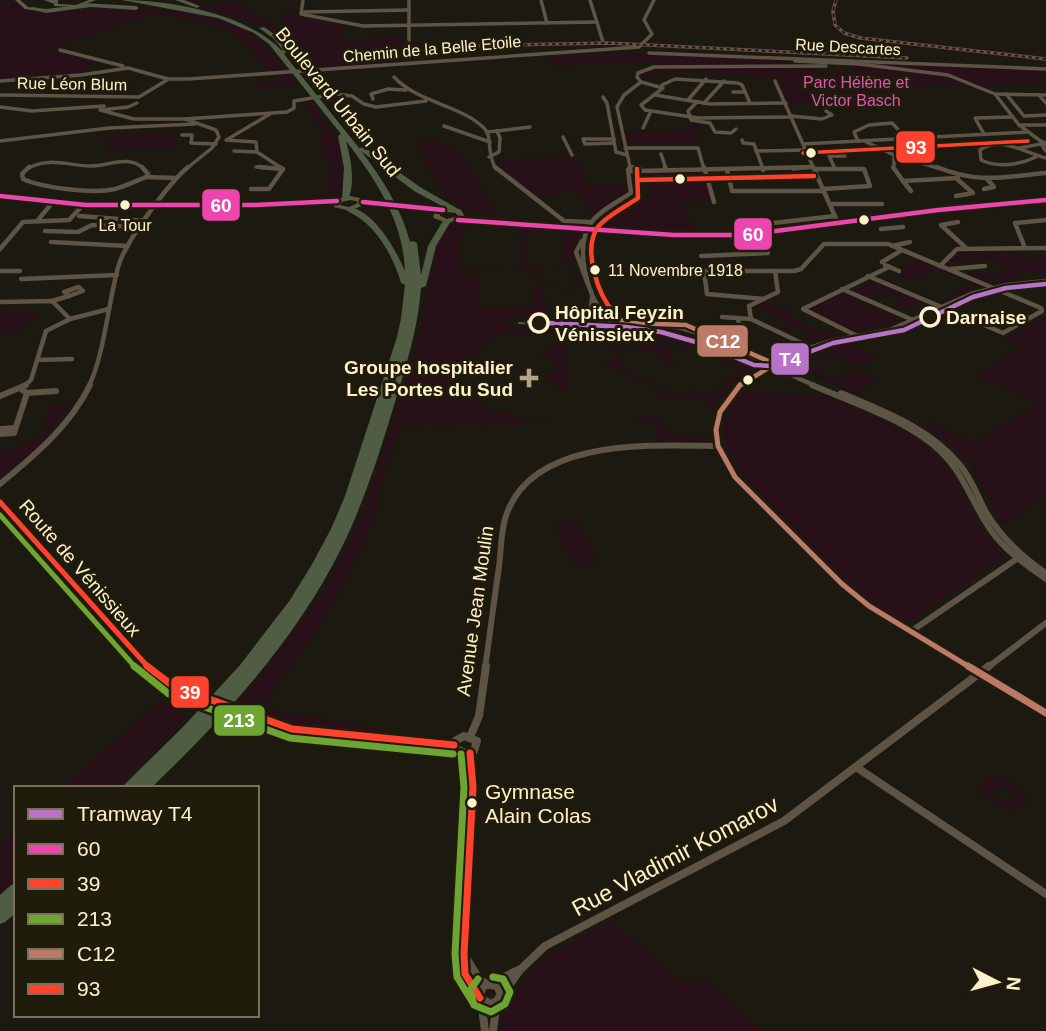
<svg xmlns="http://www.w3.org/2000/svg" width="1046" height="1031" font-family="Helvetica,sans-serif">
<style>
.green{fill:#281019}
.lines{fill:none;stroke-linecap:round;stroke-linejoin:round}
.street-far3{stroke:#5d5445;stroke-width:3.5}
.street-far2{stroke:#5d5445;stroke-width:4.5}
.street-far1{stroke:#5d5445;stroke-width:6}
.street{stroke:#5d5445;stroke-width:8}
.secondary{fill:#635a47;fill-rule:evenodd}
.primary{fill:#5c5a42;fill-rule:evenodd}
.highway{fill:#505c44;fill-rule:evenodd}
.tram{stroke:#6c4e4b;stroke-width:2}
.rail-casing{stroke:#6c4e4b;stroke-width:3.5}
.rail{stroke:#201c0c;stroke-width:2;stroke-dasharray:3.5;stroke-linecap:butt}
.bus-1-casing{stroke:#201c0c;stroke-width:9}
.bus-2-far1-casing{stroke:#201c0c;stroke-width:10}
.bus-2-casing{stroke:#201c0c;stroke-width:12}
.bus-3-far1-casing{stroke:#201c0c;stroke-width:10}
.bus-3-casing{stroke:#201c0c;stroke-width:12}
.bus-4-far2-casing{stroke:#201c0c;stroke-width:9}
.bus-4-far1-casing{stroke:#201c0c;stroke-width:10}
.bus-4-casing{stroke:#201c0c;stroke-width:12}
.bus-5-far1-casing{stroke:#201c0c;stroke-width:7}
.bus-5-casing{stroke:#201c0c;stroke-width:9}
.bus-1{stroke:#ec46ae;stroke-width:4.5}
.bus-2-far1{stroke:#ff422e;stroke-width:5}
.bus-2{stroke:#ff422e;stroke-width:7}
.bus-3-far1{stroke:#6da432;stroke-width:5}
.bus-3{stroke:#6da432;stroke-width:7}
.bus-4-far2{stroke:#bb7967;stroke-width:4.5}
.bus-4-far1{stroke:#bb7967;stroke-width:5}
.bus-4{stroke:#bb7967;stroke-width:7}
.bus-5-far1{stroke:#ff422e;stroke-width:3.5}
.bus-5{stroke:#ff422e;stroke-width:4.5}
.tram-1-casing{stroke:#201c0c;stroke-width:9}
.tram-1{stroke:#b873c9;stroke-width:4.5}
.bus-dot{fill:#fff1cb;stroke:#201c0c;stroke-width:2.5}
.stop-dot{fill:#201c0c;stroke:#fff1cb;stroke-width:3.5}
.poi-dot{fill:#b0a58a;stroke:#201c0c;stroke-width:2.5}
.labels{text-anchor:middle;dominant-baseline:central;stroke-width:6;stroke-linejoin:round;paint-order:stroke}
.far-street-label{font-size:16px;fill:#fff1cb;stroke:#201c0c}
.far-park-label{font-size:16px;fill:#e155ad;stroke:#201c0c}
.far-bus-label{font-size:16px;fill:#fff1cb;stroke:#201c0c}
.street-label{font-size:19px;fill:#fff1cb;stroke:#201c0c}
.stop-label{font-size:19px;font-weight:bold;fill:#fff1cb;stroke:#201c0c;text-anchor:start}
.poi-label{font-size:19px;font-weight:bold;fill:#fff1cb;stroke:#201c0c;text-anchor:end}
.near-bus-label{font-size:21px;fill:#fff1cb;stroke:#201c0c;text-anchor:start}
.near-street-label{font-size:23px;fill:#fff1cb;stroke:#201c0c}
.line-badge{stroke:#201c0c;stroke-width:2.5}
.badge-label{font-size:19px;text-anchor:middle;font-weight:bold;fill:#fff}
</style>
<rect width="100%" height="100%" fill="#1c1910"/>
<g class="green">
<path d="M0,0C16,0 24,12 40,12C57,12 75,8 93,7C139,5 217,10 255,36C272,49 284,68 298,84L256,89L255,85L277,80L275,73H271L240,38L225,29L185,18L155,13L45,50L94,60L80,74L0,80Z"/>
<path d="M182,0H194L208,8L229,4L225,0C241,0 252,18 269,18L262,20L279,30L287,28L283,17L275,13H290L342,26L340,39L344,41C365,40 412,33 427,47L418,62L319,70L290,46L299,63C258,10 234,23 182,0Z"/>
<path d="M638,53L651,55L721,56L813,64L817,70L836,76V72L862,70L839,63L779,59L1046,69V84L1012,82L989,88L997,93L952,75L950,76L976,88L942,84L876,94L874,97L887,106L849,111L838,103L791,104L779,78C747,77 668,63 643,80L640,77L644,72L659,65L656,61L552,66L547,57Z"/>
<path d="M309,98L342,146L343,193L328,200L308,201L307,196L328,193L330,169L318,139L326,136L302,99Z"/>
<path d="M690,123L695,124L701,140H695L696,144H628L625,131H683Z"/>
<path d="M176,132L172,147L106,150L111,134Z"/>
<path d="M437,139L466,160L497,217L465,209L443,197L417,143Z"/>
<path d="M574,157L588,186L628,185V190L595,217L576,191L540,195L508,177L494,161Z"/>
<path d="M644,172H706L713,201L680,202L695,230L616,228L602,220L629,201L638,187L639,198L651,197L648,177H636Z"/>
<path d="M460,221L580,232V238L572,252L575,261H561L564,260L561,233H525L523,241L527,263L552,267L553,264L560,265L556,267L522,266L519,228L466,226L460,235L463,238H459V243L462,244L459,248L462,250H459V254L462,257L458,256V261L462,264V270H554H537L538,283L573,285L575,271L566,269L572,266L582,285L535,284V274L532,271L463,273L466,277H484V280H479V301H486L481,303L480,307L532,308L534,288L537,286L585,290L542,288L548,315L560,313V317L518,316L505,321L484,320V322L505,323L516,329L556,330L557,333C499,334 486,325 458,383L449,387L458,389L465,382L461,389L466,391L464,395L476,396L480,405L497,414L504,411L523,422L562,424L402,425L380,487L377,509L362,548L323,622L262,708L377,729V734L276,722L249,712L248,709L238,706L325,589L348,545L367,503L410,367L425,314L431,273L437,261L434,258L430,269L436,245L448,223Z"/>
<path d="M966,249L969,254H961V257H971L970,254H992L985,250H993L996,254L994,256L1000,257L995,249H1005L1007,253H1004L1005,256H1012L1008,250H1014L1018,257H1033L1037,263H1040L1038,260H1046V273L1017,271L1018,279L1007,276L1013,282L1006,283L1003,279L981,278L992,285L962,273H997L996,270H1009L1006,266H994L995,260L974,258L972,262H951L952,265L960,266L942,265L959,250Z"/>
<path d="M919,259L979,283L982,287L939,303L934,301L939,302L973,283L937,269L914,280L899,274L903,272L899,270Z"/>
<path d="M873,281L920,301L902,311L891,307L903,299L881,289L865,297L852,292Z"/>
<path d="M843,293L903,321L858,333L808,310Z"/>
<path d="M766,300L790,311L789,318L823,333L847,335L809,343L803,340L812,333L795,327L787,333L780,330L791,323L767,312L761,304L753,309Z"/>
<path d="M34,312L33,316H38L36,320L22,326L19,333L0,334V313Z"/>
<path d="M1046,316V495L1003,526L972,467L970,451L968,450L970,466L950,446L954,442L949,444L925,428L927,421L973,442L1032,408L1036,402L976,375L1020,349L1005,341L1006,338Z"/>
<path d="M600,324L681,330L757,364L755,369H748L753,371L728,388L722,384L739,375V370L705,352L709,350L691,345L688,349L669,340L660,345L675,352L667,357L678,363L668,364L657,359L664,355L656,351L651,353L633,345L628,347L622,344L623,342L617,344L622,369L658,386L655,388L604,364L617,357L616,349L601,344L612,338L598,331L574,337Z"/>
<path d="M565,342L569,392L542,377L554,372L556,368L547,357L539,354Z"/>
<path d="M849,344L876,358L855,366L823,351Z"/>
<path d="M820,352L839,361L834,359L819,367L823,369L818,373L833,379L857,370L878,379L858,391L862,393L858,396L802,370L809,367L813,369L832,359L823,354L801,365L803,367L798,369L790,366Z"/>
<path d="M712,384L727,391L721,399L710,397L718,401L715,408L707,405L713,401L686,399L685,393V399L656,396L659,387L676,395C693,389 696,390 710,396L721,392Z"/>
<path d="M741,392L769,393L770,396H828L906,432L938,456L953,475L973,516L1004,557L907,623C872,615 802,537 775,509C763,496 748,484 738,470C732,462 726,451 725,441C721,423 730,406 741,392Z"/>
<path d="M74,402L34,451L0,477V450L19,448L42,435L51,404Z"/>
<path d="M638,416H649L665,424L666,433L705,438L709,436L710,441L658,442L657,427L648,421L638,422Z"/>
<path d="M577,520L598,563L574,567L554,524Z"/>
<path d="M159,701L189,716L116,788H63Z"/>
<path d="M991,776C1004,777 1024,788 1029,800L1013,814L995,802L998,800L1012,801L1015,796C1012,785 1000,784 992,790L994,797L992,801L975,789Z"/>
<path d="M16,831V878L0,893V845Z"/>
<path d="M611,922L685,984L705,980L762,1031H501C511,969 561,947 611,922Z"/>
</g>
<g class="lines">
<g class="street-far3">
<path d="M303,0L301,14L363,26L597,22"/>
<path d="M409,0V40"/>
<path d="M541,0L547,23"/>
<path d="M590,0L603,42"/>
<path d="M302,12L409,10"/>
<path d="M60,50L123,66"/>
<path d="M649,53L1046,69"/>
<path d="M795,61L859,64L948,75L995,94L1046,95"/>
<path d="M394,77C418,103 459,104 484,128C493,137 486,154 496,169"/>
<path d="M0,81L81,75L128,68L168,79H189L639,47L652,34L644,20L654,0"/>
<path d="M775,81L814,169"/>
<path d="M641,82L663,88L641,105L645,110L698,118L791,117"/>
<path d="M641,82L637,77L638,73L654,67L826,66"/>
<path d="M662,85L675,79L738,83L742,85L750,103"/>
<path d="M733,92H745"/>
<path d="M995,94L1019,125L1046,145"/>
<path d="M1006,94L1024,116L1046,115"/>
<path d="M0,95L139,97L167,80"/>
<path d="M655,95L710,104L786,103"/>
<path d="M1039,95L1046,103"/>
<path d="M603,97L607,103L616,152L627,155"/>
<path d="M373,99L371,94L388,89L406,90"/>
<path d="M688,100L706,79"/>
<path d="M697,102L688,111L691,120L710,123L715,132L731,133L736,129"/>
<path d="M137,103L128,107L100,110L134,119H185L216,130L219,137L212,148L186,169"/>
<path d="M704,103L724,81"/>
<path d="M0,107L32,111L104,106"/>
<path d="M791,116L822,119L832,115L826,111"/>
<path d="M185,119L287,112L294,108V101L336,94L352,96L364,104L376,107L426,101"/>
<path d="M1019,125H1046"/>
<path d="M444,126L490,142"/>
<path d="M643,128L651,111"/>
<path d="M497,131L530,127"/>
<path d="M487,132L497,131L500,138L499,152L489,157"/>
<path d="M984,134L975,118L1012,117"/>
<path d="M182,135H192L191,143L216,144"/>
<path d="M563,137L572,155"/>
<path d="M924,137L934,156L929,164"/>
<path d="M228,139L270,114"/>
<path d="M614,139H583L585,144L614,143"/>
<path d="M226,140L256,142L257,152L283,169"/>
<path d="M742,140L743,143L754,144L763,169"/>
<path d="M0,141L109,128L195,124"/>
<path d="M858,141L854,132L869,125L892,123L906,138"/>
<path d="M866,142L894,155L941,169"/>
<path d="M1044,142L1041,144L1046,151"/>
<path d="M803,144L1028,132"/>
<path d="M625,148H698L704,169"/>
<path d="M1019,148L1041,144"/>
<path d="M234,151L257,152"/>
<path d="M756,151L806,150"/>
<path d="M827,151L835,169"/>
<path d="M661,154L666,169"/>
<path d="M830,156H845"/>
<path d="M1036,157C1019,165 998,168 981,160L980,150C1001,135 1024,153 1046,158"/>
<path d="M256,167L283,169"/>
<path d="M630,167L617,107L624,95L641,82"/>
<path d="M27,169C48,156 69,166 91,166C109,166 129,154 144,169"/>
<path d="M629,169H640"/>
<path d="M793,169L813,167"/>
<path d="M894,169V155"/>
</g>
<g class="street-far2">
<path d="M29,167L22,174L23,179C43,188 94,194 115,189C126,186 136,181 146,177"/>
<path d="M142,167L148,174L146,177"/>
<path d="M259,167L283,169"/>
<path d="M495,167L564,221L591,222"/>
<path d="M630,167L628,170L635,172L640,169L631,167"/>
<path d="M665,167L666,170"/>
<path d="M704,167L714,202"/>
<path d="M762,167L763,170"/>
<path d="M813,167L838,223"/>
<path d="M893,167L903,181L958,178"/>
<path d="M937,167C977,184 1004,177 1046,173"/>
<path d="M814,169H864L870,186L823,189"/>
<path d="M727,170L732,191H824"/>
<path d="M638,171L811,167"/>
<path d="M146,177L175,178"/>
<path d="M903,181L911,191"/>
<path d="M251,189H269L283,169L280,167"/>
<path d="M984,189L994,187L987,179"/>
<path d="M956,196L973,193L957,179"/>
<path d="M830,204H882"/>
<path d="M79,216L145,221"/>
<path d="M38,220L52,203"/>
<path d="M958,222L941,225L966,248"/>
<path d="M738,227L835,216"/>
<path d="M881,229L903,227"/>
<path d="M45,231L78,232L92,225L141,227"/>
<path d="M582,241L576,252L587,282"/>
<path d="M51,242L128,246"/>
<path d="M892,246L910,242"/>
<path d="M1025,248L1015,223L1046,220"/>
<path d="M0,249L23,222L69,220L83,205"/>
<path d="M701,256L768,253"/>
<path d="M882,262L902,250"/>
<path d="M885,265L899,271"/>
<path d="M940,266L957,249L1046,248"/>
<path d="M950,269L985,266"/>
<path d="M0,271H20"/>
<path d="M775,271L778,292L749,306L751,319L810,347"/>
<path d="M21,279L117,275"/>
<path d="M79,287L83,291L69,296L64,292Z"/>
<path d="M842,289L913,320"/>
<path d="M592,297L591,310C620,333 658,319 691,331C733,346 774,368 816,386"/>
<path d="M764,299L707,294L704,271H794L801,269L824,244H888L1041,308L1042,311L1003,333L868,276"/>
<path d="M52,301L69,296"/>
<path d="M0,302L52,301L70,319L46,331L31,380L24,386"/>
<path d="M605,316C587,295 574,248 591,223C599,211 619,201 631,193L628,170"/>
<path d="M722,317L751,319"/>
<path d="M70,319L109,309"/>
<path d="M738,319L740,329L748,332"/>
<path d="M694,328L716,338"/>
<path d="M857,336L803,309L889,267"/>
<path d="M37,360L72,359"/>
<path d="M89,386C105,352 108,302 119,264C127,240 168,184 188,167"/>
<path d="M739,386L798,352L831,341L890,330L971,294L1007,285L1046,281"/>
</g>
<g class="street-far1">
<path d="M741,385L723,406L716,430L720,452L735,477L842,584L889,619L971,668"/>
<path d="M812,385C851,402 910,421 941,452C964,474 972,503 990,529C1004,550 1026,565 1046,579"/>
<path d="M27,393L56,391"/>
<path d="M841,393C883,411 930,428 960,465C972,479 977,496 986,512C1001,537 1022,557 1046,573"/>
<path d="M0,396L26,385"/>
<path d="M0,429L15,428"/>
<path d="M0,434L14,433L27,393L21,389"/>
<path d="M0,484C35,455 70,426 90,385"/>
<path d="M0,502L149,668"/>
<path d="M910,632L1018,558"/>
<path d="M485,668C490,634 494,600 499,567C501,551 501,533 505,519C529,437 651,445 718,446"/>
<path d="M987,668L1046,623"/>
</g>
<g class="street">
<path d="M147,666L162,680L192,695L292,729L454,745"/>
<path d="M968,666L1046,713"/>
<path d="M464,736L477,741L474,751L465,753L456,749L455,741Z"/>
<path d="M470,737L479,716L486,666"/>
<path d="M470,753L473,787L464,954L465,974L480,998"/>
<path d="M856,767L1046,894"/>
<path d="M465,956L479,979L488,985"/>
<path d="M490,985L497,986L501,994L497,1001L491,1004L480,998L482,987L521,969L545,946L784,821L989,666"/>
<path d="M501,997L520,970"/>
<path d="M481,1000L485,1031"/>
<path d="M493,1031L497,1001"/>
</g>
<g class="secondary">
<path d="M15,0H20L28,7L42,10L40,11L25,9Z"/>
<path d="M54,0H58V4L76,5L89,0H96L76,7L54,6Z"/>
</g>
<path class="primary" d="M0,194L86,203H255L336,199L350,196L360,198L363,200L459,209L461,210L465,217V218L674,233H745L938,208L1046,198V202L938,212L745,237H674L455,221L447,223L434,218L433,217L435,211L366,204L350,211L334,207V203L255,207H86L0,198ZM350,200L356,201L358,203L349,207L340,205L342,202ZM447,212L456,213L458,216L447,219L440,216V214Z"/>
<g class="highway">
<path d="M44,0H53L57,2L54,4Z"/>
<path d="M122,0C171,0 248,14 282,51L283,50L273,38L259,28L264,27L277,36L288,49V51L284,54L359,148L364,147L420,187L460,210L453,212L414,191L361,151C382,178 401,208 410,242L413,241L417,243L421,275L428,246L444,219L451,221L436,246L426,286L421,288C418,331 404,372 392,412C378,458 363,504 342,547C296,640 225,717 151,788H121L183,727L240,665L290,600L311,566L331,529L345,496L397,337L401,318L405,285L401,283C393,255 375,223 347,211V207C373,208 396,250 405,271C403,220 376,180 346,141C351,159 355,180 349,198L342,200L344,168L338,136L341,134L269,44L254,33L218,18Z"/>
<path d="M175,0H184L200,6L197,8Z"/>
<path d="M83,3L136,6L139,8L136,10L91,7L46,13L29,9L32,7L46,9L80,5Z"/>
<path d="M16,884V913L5,922L0,924V895L11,885Z"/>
</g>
<g class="tram">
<path d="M519,323L539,324"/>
<path d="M563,324L581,326"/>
</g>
<defs>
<g id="rail">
<path d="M836,0L833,11L835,25L844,33L860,38L1046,59"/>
<path d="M461,46L608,43L907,58"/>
</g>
</defs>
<use href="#rail" class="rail-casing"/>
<use href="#rail" class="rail"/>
<defs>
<g id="bus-1">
<path d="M0,196L86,205H255L337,201"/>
<path d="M363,202L443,210"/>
<path d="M458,220L674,235H745L938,210L1046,200"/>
</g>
<path id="bus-2-far1" d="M0,502L149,668"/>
<g id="bus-2">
<path d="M147,666L173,686L292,729L454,745"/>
<path d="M470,753L473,787L464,954L465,974L480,998"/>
</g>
<path id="bus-3-far1" d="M0,515L136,668"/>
<g id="bus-3">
<path d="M134,666L169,694L290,738L453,754"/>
<path d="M461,754L464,787L455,954L457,977L473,1003"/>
<path d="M478,979L470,990L474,1005L491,1012L505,1004L510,992L503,979L493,977"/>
</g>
<g id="bus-4-far2">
<path d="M568,329L581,330L606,317L631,323L686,325L775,364"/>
<path d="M739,386L775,364"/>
</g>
<path id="bus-4-far1" d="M740,385L720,412L716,430L718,446L735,477L842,584L869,606L971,668"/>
<path id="bus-4" d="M968,666L1046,713"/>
<path id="bus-5-far1" d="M803,153L1028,141"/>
<g id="bus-5">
<path d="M638,180L814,176"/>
<path d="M567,338H584L614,320V313C598,295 582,249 598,227C606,216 627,206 638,198L637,169"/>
</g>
</defs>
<use href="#bus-1" class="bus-1-casing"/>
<use href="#bus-2-far1" class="bus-2-far1-casing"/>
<use href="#bus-2" class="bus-2-casing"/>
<use href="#bus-3-far1" class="bus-3-far1-casing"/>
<use href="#bus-3" class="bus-3-casing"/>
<use href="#bus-4-far2" class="bus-4-far2-casing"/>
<use href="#bus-4-far1" class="bus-4-far1-casing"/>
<use href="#bus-4" class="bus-4-casing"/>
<use href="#bus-5-far1" class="bus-5-far1-casing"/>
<use href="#bus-5" class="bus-5-casing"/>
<use href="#bus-1" class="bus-1"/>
<use href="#bus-2-far1" class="bus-2-far1"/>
<use href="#bus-2" class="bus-2"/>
<use href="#bus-3-far1" class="bus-3-far1"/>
<use href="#bus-3" class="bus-3"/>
<use href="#bus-4-far2" class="bus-4-far2"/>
<use href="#bus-4-far1" class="bus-4-far1"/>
<use href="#bus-4" class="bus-4"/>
<use href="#bus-5-far1" class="bus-5-far1"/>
<use href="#bus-5" class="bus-5"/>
<defs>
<path id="tram-1" d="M529,322L626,327L661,332L703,344L754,365L772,366L833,343L904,330L973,297L1006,288L1046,284"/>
</defs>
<use href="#tram-1" class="tram-1-casing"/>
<use href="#tram-1" class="tram-1"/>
</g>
<g class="bus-dot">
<circle cx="811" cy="153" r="6"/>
<circle cx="680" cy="179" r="6"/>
<circle cx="125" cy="205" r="6"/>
<circle cx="864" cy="220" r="6"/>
<circle cx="595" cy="270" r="6"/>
<circle cx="748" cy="380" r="6"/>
<circle cx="472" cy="803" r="6"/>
</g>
<g class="stop-dot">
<circle cx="930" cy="317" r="9"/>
<circle cx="539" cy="323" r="9"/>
</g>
<path class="poi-dot" d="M525.5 367.5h7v7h7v7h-7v7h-7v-7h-7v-7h7z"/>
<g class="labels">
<g class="far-street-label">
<text transform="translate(848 47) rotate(3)">Rue Descartes</text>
<text transform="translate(432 49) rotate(-5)">Chemin de la Belle Etoile</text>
<text transform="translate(72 84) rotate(1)">Rue Léon Blum</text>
</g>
<g class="far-park-label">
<text x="856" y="82">Parc Hélène et<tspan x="856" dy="18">Victor Basch</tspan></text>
</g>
<g class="far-bus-label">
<text x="125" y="225">La Tour</text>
<text x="608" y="270" text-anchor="start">11 Novembre 1918</text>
</g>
<g class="street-label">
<text transform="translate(338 102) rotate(51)">Boulevard Urbain Sud</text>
<text transform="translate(80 568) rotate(49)">Route de Vénissieux</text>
<text transform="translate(475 611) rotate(-82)">Avenue Jean Moulin</text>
</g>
<g class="stop-label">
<text x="555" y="312">Hôpital Feyzin<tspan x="555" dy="22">Vénissieux</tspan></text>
<text x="946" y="317">Darnaise</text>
</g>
<g class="poi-label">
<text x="513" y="367">Groupe hospitalier<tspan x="513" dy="22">Les Portes du Sud</tspan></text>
</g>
<g class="near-bus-label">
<text x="485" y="791">Gymnase<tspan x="485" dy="24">Alain Colas</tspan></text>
</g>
<g class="near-street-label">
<text transform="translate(675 856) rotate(-28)">Rue Vladimir Komarov</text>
</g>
</g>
<g class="line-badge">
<rect x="895" y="130" width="41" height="34" rx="7" fill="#ff422e"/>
<rect x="201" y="188" width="40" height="34" rx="7" fill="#ec46ae"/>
<rect x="733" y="217" width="40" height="34" rx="7" fill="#ec46ae"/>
<rect x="696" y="324" width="53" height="34" rx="7" fill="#bb7967"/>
<rect x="770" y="342" width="40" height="34" rx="7" fill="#b873c9"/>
<rect x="170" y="675" width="40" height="34" rx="7" fill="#ff422e"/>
<rect x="213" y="704" width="53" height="33" rx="7" fill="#6da432"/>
</g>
<g class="badge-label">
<text x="916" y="154">93</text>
<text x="221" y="212">60</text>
<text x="753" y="241">60</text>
<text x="723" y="348">C12</text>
<text x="790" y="366">T4</text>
<text x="190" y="699">39</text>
<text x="239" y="727">213</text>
</g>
<rect x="14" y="786" width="245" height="231" fill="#201c0c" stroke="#797158" stroke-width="2"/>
<rect x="28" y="809" width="35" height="10" fill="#b873c9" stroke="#797158" stroke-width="2"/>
<text x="77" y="821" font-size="21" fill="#fff1cb">Tramway T4</text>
<rect x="28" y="844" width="35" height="10" fill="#ec46ae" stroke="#797158" stroke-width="2"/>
<text x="77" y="856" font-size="21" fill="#fff1cb">60</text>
<rect x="28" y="879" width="35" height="10" fill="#ff422e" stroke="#797158" stroke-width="2"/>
<text x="77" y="891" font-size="21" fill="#fff1cb">39</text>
<rect x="28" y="914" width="35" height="10" fill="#6da432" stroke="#797158" stroke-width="2"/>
<text x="77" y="926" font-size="21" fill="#fff1cb">213</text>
<rect x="28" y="949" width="35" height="10" fill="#bb7967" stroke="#797158" stroke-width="2"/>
<text x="77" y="961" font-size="21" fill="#fff1cb">C12</text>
<rect x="28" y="984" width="35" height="10" fill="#ff422e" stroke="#797158" stroke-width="2"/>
<text x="77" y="996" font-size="21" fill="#fff1cb">93</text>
<g transform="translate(997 982) rotate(96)" stroke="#201c0c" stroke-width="5" paint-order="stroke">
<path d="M0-5L12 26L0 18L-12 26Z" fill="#fff1cb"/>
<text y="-10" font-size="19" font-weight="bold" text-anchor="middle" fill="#fff1cb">N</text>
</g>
</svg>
